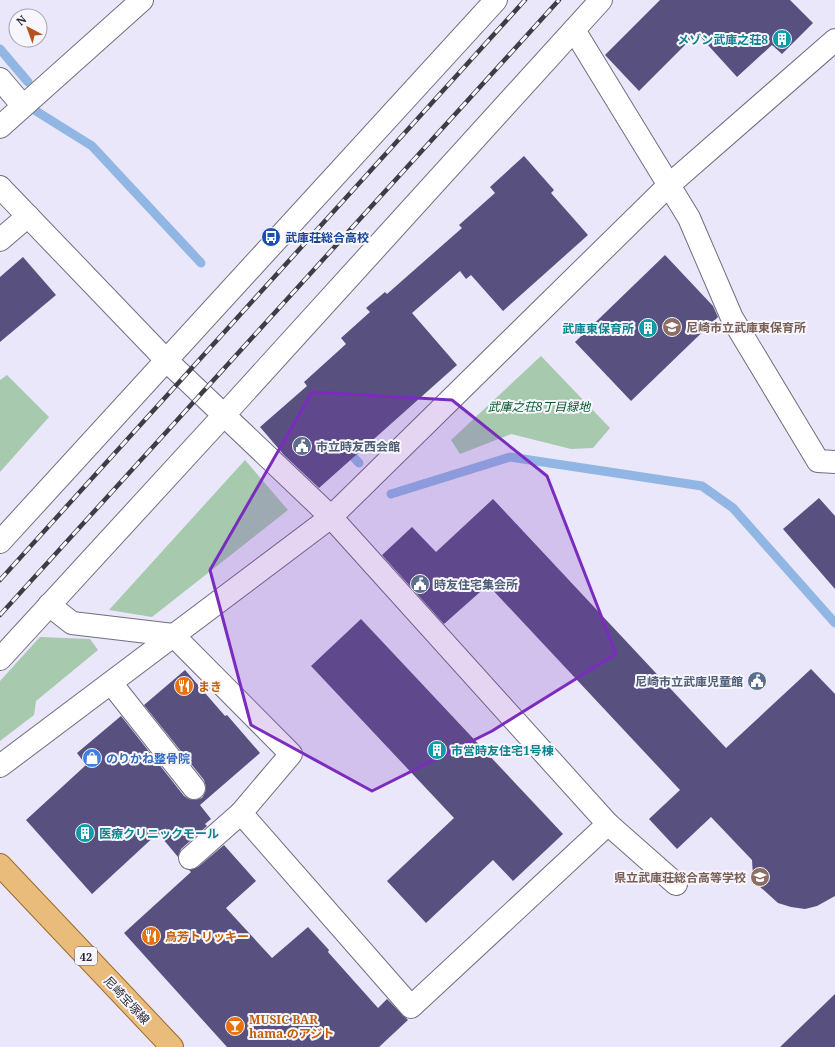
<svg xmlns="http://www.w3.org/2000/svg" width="835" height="1047" font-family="'Noto Serif','Noto Sans JP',serif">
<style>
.green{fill:#a7caaf}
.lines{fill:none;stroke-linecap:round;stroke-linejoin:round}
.stream{stroke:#92b6e3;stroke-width:9}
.building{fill:#585180}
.minor-casing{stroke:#706f7e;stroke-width:24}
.major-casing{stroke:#9c6b28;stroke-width:24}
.minor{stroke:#fff;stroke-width:22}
.major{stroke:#e9bc7c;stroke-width:22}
.rail-casing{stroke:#3e3d45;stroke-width:4.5}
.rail{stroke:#f7f6fd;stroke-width:3;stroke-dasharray:9;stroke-linecap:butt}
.marked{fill:#7b2cbf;fill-opacity:0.2;stroke:#7b2cbf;stroke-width:3;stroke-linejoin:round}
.labels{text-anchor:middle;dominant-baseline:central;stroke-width:4;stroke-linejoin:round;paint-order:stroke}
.shield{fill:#f7f6fd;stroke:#66656c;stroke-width:1}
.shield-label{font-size:11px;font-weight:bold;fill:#28272e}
.culture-label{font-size:12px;font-weight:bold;fill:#0d838f;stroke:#f7f6fd;text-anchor:end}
.transit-label{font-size:12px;font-weight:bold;fill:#164399;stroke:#f7f6fd;text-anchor:start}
.education-label{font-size:12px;font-weight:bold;fill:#785e54;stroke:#f7f6fd;text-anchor:start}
.park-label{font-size:12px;font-style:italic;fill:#065b2c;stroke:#f7f6fd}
.service-label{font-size:12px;font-weight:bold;fill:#4e5e75;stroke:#f7f6fd;text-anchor:start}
.food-label{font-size:12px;font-weight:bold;fill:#c56008;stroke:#f7f6fd;text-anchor:start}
.shop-label{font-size:12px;font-weight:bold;fill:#366cbe;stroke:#f7f6fd;text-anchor:start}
.street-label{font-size:12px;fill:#28272e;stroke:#f7f6fd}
</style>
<rect width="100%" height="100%" fill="#e9e7f9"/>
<g class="green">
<path d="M541,356L610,428L593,448L571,449L511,434L460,454L451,440Z"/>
<path d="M7,375L49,417L0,472V380Z"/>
<path d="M245,460L288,510L152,617L109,610Z"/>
<path d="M40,637L90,639L98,650L36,701L34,715L0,741V681Z"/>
</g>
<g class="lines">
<g class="stream">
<path d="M0,49L28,82"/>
<path d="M36,111L92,146L201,263"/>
<path d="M346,449L359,463"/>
<path d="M391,494L510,457L702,486L733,508L835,623"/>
</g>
</g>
<g class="building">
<path d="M660,0H790L813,23L782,54L772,45L737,77L697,33L639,91L605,55Z"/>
<path d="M524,156L554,190L551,193L588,235L503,311L471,275L466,279L460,271L412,313L457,365L319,488L284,455L260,427L307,386L304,382L346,344L341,338L370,312L366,308L385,292L387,294L462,228L459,225L495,193L490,187Z"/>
<path d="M665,255L713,306L718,317L631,401L575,342Z"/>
<path d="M23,257L56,295L0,342V277Z"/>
<path d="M819,498L835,516V589L783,529Z"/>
<path d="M493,499L726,748L811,669L835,694V896L817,906L805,909L791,907L778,903L758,885L753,876L752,860L711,817L677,849L649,819L680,790L488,585L444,624L382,555L412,527L436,552Z"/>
<path d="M361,619L563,834L513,881L493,860L426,923L387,881L454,818L311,666Z"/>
<path d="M185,670L225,716L227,715L260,753L200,805L211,819L205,824L207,826L181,849L178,857L158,833L92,894L26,820L86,765L77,753L121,716L184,796L189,799L195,800L202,798L205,793L206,787L204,780L144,705Z"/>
<path d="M224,845L256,881L226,908L272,958L308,927L329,950L328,952L378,1008L387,999L408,1020L379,1047H227L124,933L191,872L189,870L198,867Z"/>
<path d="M835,994V1047H780Z"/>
</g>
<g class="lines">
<defs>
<g id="minor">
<path d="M574,30L689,218L732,318L818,461L835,462"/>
<path d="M0,79L23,106"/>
<path d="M0,127L142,0"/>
<path d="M0,187L167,361L331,517L608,824L411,1007L241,813L291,754L173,635L72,623L49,605"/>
<path d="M0,240L28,216"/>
<path d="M0,542L496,0"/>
<path d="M0,659L224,415L601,0"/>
<path d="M111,683L194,788"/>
<path d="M0,766L331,517L669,185L835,40"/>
<path d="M608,824L676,884"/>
<path d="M190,858L241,813"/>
</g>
<path id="major" d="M0,865L172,1047"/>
</defs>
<use href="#minor" class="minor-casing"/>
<use href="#major" class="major-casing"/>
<use href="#minor" class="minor"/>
<use href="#major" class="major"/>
<defs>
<g id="rail">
<path d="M0,580L525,0"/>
<path d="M0,615L559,0"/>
</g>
</defs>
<use href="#rail" class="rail-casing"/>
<use href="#rail" class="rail"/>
</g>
<path class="marked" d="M312,392L452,400L547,476L616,654L492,731L372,791L251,725L210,570Z"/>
<defs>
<symbol id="building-disc" viewBox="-11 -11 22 22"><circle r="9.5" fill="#0f9aa8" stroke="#f7f6fd"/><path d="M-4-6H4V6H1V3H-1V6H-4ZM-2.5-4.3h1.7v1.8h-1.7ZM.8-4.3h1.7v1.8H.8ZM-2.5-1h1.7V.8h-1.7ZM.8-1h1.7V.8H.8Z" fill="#fff"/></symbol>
<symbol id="bus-disc" viewBox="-11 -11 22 22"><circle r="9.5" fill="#1a4fb4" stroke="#f7f6fd"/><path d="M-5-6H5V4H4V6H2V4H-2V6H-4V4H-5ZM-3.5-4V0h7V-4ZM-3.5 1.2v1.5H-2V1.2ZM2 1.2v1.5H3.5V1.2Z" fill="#fff"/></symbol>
<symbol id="school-disc" viewBox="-11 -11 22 22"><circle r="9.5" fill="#8d6e63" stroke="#f7f6fd"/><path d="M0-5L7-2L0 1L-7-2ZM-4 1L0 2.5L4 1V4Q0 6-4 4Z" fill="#fff"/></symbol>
<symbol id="civic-disc" viewBox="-11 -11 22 22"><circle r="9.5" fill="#5c6f8a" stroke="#f7f6fd"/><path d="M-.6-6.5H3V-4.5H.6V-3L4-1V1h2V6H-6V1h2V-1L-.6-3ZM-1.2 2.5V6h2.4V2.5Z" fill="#fff"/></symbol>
<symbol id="restaurant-disc" viewBox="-11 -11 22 22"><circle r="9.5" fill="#e8710a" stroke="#f7f6fd"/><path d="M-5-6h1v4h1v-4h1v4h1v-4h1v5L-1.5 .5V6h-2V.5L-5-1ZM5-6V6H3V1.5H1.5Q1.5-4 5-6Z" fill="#fff"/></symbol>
<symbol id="shop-disc" viewBox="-11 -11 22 22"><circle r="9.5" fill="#3f7fe0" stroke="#f7f6fd"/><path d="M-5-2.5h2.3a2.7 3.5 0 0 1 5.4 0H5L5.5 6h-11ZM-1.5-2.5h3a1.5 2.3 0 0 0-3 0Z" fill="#fff"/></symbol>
<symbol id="bar-disc" viewBox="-11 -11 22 22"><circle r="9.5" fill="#e8710a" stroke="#f7f6fd"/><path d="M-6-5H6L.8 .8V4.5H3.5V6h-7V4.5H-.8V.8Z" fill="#fff"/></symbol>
</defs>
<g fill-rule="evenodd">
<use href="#building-disc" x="771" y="28" width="22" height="22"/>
<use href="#bus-disc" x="260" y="226" width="22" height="22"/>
<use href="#school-disc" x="661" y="316" width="22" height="22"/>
<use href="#building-disc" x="637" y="317" width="22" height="22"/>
<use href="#civic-disc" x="291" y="435" width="22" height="22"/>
<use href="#civic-disc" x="409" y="573" width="22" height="22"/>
<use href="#civic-disc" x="746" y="670" width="22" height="22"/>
<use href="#restaurant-disc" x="173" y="675" width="22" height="22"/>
<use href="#building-disc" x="426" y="739" width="22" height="22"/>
<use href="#shop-disc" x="81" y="747" width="22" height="22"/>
<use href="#building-disc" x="74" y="822" width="22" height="22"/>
<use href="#school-disc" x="749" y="866" width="22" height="22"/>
<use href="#restaurant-disc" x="140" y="925" width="22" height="22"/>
<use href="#bar-disc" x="224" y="1015" width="22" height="22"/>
</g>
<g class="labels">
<rect class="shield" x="75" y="947" width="22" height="18" rx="3"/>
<g class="shield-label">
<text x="86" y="956">42</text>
</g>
<g class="culture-label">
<text x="768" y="39">メゾン武庫之荘8</text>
<text x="634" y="328">武庫東保育所</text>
<text x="451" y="750" text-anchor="start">市営時友住宅1号棟</text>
<text x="99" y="833" text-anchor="start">医療クリニックモール</text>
</g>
<g class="transit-label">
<text x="285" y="237">武庫荘総合高校</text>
</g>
<g class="education-label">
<text x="686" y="327">尼崎市立武庫東保育所</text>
<text x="746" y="877" text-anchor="end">県立武庫荘総合高等学校</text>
</g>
<g class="park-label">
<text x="539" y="406">武庫之荘8丁目緑地</text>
</g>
<g class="service-label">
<text x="316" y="446">市立時友西会館</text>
<text x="434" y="584">時友住宅集会所</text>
<text x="743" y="681" text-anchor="end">尼崎市立武庫児童館</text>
</g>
<g class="food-label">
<text x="198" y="686">まき</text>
<text x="165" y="936">鳥芳トリッキー</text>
<text x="249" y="1019">MUSIC BAR<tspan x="249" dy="14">hama.のアジト</tspan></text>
</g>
<g class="shop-label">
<text x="106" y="758">のりかね整骨院</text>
</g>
<g class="street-label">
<text transform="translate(127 1000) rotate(47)">尼崎宝塚線</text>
</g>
</g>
<g transform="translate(28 28) rotate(319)"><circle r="19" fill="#f7f6fd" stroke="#a4a3aa"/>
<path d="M0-3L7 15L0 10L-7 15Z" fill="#b6521d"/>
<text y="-6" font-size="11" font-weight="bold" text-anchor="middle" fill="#28272e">N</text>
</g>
</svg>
